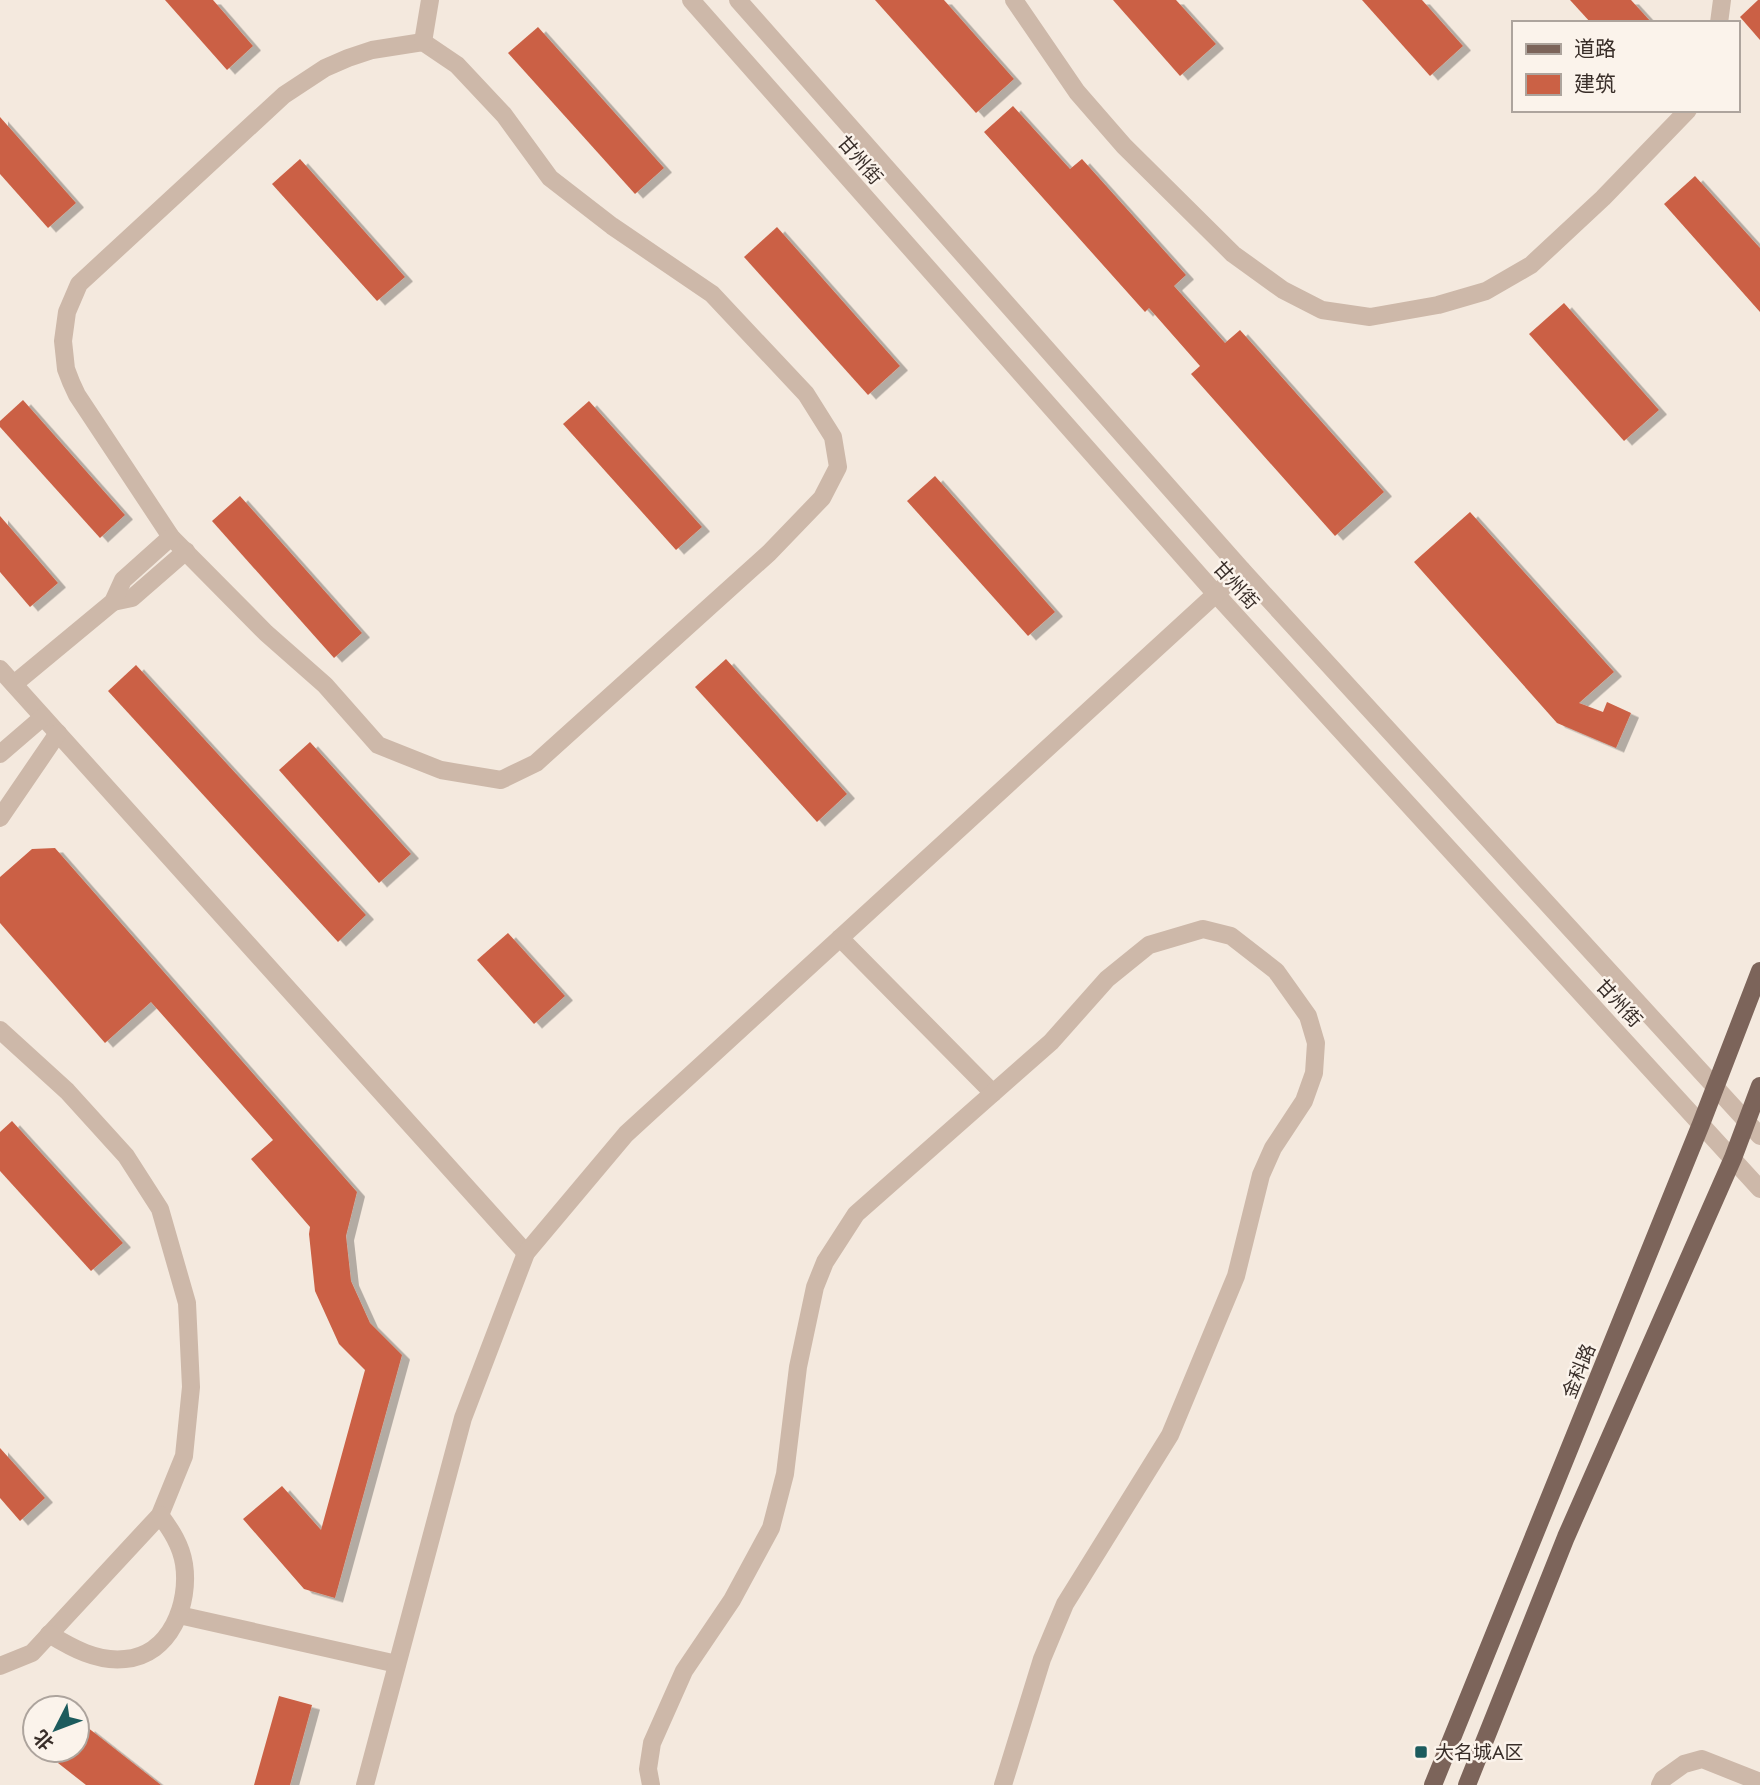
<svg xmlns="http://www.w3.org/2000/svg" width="1760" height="1785" font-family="Jost,'Noto Sans SC',sans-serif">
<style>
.building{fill:#cb6145;filter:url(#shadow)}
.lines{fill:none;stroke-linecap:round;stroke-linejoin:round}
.minor{stroke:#cdb8a9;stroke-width:18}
.major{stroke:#7c645a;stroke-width:18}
.poi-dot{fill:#1c5b5d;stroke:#fbf3eb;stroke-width:2.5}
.labels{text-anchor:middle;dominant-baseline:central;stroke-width:5;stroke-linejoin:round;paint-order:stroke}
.street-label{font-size:19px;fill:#392e29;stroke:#fbf3eb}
.poi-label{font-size:19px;fill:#392e29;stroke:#fbf3eb;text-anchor:start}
</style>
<defs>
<filter id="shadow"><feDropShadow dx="8" dy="4.5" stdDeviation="0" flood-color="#0004"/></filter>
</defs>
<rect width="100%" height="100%" fill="#f4e9de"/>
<g class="building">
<path d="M165,0H213L253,46L227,70Z"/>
<path d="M875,0H944L1014,79L976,113Z"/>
<path d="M1113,0H1176L1216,44L1180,76Z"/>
<path d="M1362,0H1422L1463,46L1430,76Z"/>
<path d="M1570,0H1631L1652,23H1591Z"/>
<path d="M1758,0H1760V40L1740,17Z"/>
<path d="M538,27L664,168L635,194L508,53Z"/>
<path d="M1013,106L1070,169L1082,159L1186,275L1174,286L1225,343L1240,330L1384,492L1335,536L1191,374L1200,366L1149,308L1145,312L984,132Z"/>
<path d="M0,117L76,203L48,228L0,174Z"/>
<path d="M300,159L405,277L377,301L272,184Z"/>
<path d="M1695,176L1760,248V312L1664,204Z"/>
<path d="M777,227L900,366L868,395L744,257Z"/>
<path d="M1564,303L1659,410L1624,441L1529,334Z"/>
<path d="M23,400L125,515L100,538L0,427V421Z"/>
<path d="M589,401L702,527L676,550L563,424Z"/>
<path d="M935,476L1055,612L1028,636L907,501Z"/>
<path d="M240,496L362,633L334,658L212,521Z"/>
<path d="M1470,512L1614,672L1579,703L1603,712L1607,702L1631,713L1616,748L1557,723L1414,562Z"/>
<path d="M0,516L58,583L30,607L0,572Z"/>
<path d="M726,659L847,794L817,822L695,687Z"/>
<path d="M136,665L366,915L338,942L108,691Z"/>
<path d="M310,742L411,854L379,883L279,770Z"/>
<path d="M55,848L357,1192L346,1236L351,1281L370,1323L402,1355L335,1598L304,1589L243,1519L282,1486L321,1530L365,1370L339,1344L315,1291L309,1234L310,1227L251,1159L273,1140L151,1002L105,1043L0,923V877L32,849Z"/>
<path d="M508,933L565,996L534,1024L477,960Z"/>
<path d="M12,1121L123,1243L91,1271L0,1171V1132Z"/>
<path d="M0,1448L45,1498L20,1521L0,1498Z"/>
<path d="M279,1696L312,1705L290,1785H254Z"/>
<path d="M87,1727L161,1785H86L58,1763L68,1750H77V1739Z"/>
</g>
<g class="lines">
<g class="minor">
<path d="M691,0L1215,593L1760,1189"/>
<path d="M738,0L1242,570L1760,1136"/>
<path d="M1014,0L1077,92L1124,146L1233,254L1283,290L1322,310L1370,317L1438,305L1486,291L1531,265L1603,198L1688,110"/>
<path d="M1719,23L1722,0"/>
<path d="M423,42L457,65L504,115L550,178L612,226L712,294L806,394L833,437L838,467L822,498L769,553L536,763L501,780L441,770L378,745L325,685L266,633L171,537L77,395L71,382L66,369L63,341L67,312L79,284L284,95L325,68L348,58L372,50Z"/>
<path d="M423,42L430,0"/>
<path d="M113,602L132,598L186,551"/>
<path d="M0,669L526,1253"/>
<path d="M14,684L113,602L123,580L171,537"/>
<path d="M0,754L43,717"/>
<path d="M0,818L58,733"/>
<path d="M840,938L993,1093"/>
<path d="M0,1030L67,1091L126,1156L160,1209L187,1303L191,1387L184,1456L160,1515L32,1653L0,1666"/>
<path d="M179,1615L397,1664"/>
<path d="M49,1634C72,1648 97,1662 125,1659C171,1655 190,1603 184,1564C181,1545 171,1530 160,1515"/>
<path d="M365,1785L463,1418L526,1253L626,1134L1242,570"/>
<path d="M651,1785L648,1769L652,1743L684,1671L732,1600L771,1528L785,1474L798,1367L815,1287L825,1262L856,1214L1051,1042L1107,979L1149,945L1203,929L1231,936L1276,971L1308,1016L1316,1043L1314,1073L1304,1101L1273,1148L1261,1175L1236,1276L1170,1435L1065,1604L1042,1659L1003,1785"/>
<path d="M1660,1785L1663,1779L1684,1764L1702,1759L1760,1782"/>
</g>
<g class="major">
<path d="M1433,1785L1701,1124L1760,971"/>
<path d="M1467,1785L1566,1537L1733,1158L1760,1086"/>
</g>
</g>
<rect class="poi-dot" x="1414" y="1745" width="14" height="14" rx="3.5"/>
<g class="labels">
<g class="street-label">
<text transform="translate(860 160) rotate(49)">甘州街</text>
<text transform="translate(1236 585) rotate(48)">甘州街</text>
<text transform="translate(1619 1003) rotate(47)">甘州街</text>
<text transform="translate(1579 1371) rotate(-68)">金科路</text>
</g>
<g class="poi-label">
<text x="1435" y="1752">大名城A区</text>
</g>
</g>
<rect x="1512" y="21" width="228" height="91" fill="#fbf3eb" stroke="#ada49d" stroke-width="2"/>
<rect x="1526" y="44" width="35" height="10" fill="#7c645a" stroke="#ada49d" stroke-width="2"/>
<text x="1574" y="56" font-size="21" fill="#392e29">道路</text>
<rect x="1526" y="74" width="35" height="21" fill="#cb6145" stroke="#ada49d" stroke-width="2"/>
<text x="1574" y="91" font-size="21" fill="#392e29">建筑</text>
<g transform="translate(56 1729) rotate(228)"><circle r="33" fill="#fbf3eb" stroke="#ada49d" stroke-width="2"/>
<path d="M0-5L12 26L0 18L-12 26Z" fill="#1c5b5d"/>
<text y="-10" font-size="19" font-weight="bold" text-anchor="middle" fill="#392e29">北</text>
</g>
</svg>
